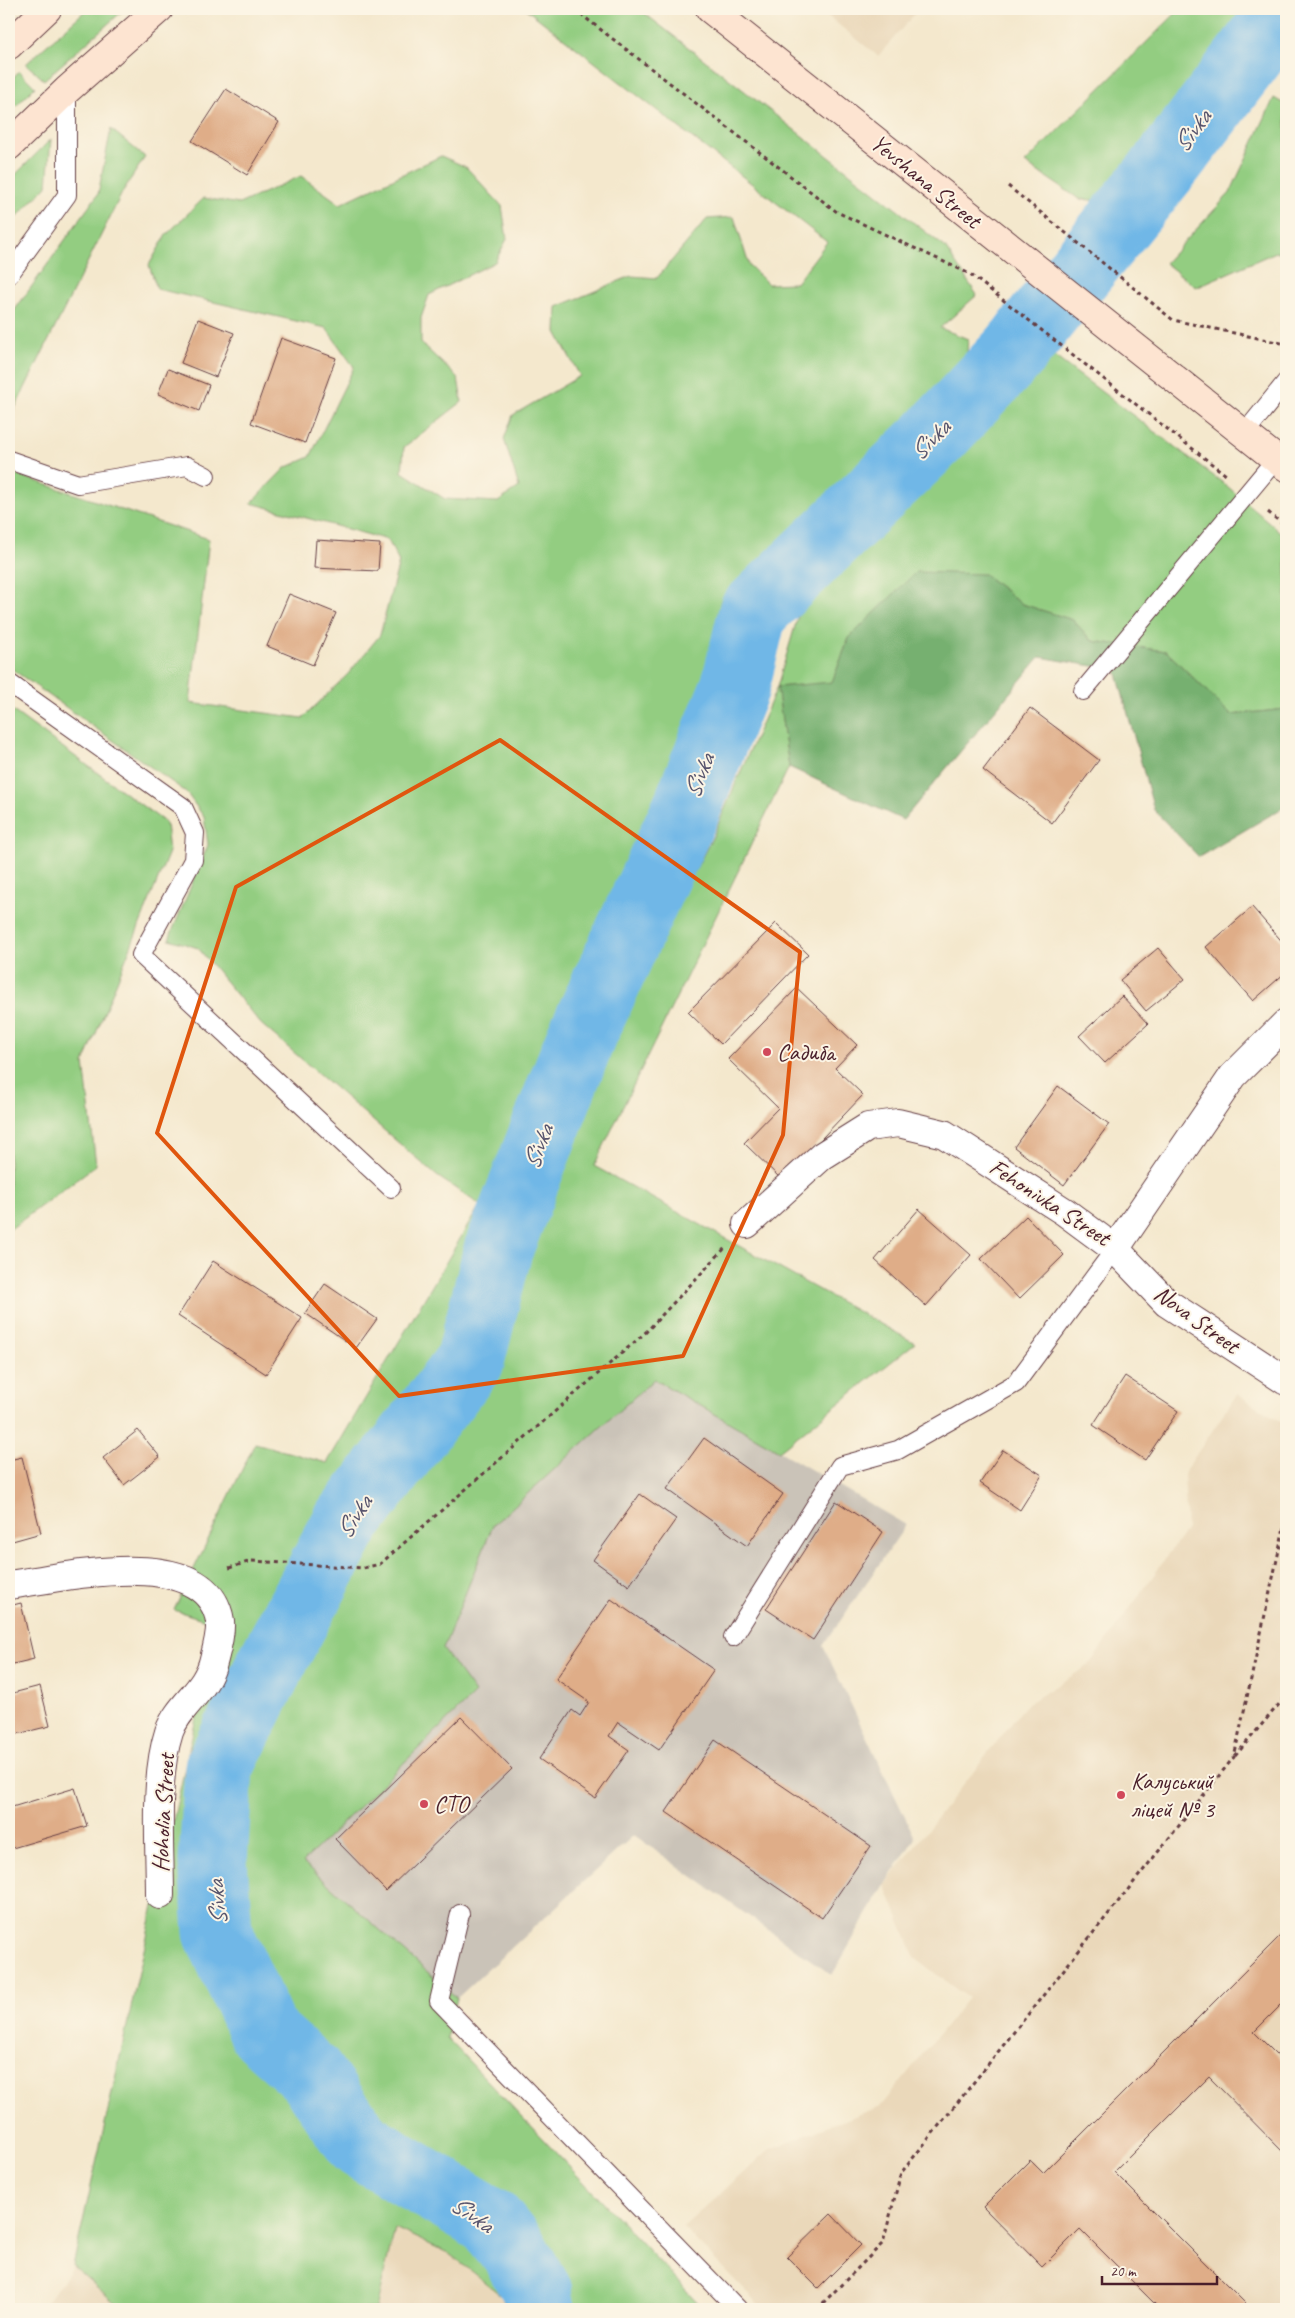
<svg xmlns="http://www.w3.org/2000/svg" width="1295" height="2318" font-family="Caveat,sans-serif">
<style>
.built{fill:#ead8ba}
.industrial{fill:#cac3b8}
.green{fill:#93cd81;stroke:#6e7656}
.forest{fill:#76b06f;stroke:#60684d}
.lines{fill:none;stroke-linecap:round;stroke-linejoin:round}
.river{stroke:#70b7e7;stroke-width:69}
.building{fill:#dfad88}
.service-casing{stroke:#643d43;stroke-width:20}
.minor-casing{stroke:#643d43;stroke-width:30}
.secondary-casing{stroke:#643d43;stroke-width:30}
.path{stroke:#643d43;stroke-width:3;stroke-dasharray:4 4;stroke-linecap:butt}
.service{stroke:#fff;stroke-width:18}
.minor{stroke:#fff;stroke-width:28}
.secondary{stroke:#fde4d1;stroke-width:28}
.marked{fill:none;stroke:#e0560e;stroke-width:4;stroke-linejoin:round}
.poi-dot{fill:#d1495b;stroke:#fcf5e5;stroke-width:2}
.labels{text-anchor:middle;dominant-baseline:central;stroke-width:4;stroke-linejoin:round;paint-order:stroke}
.street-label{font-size:24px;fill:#4a1f2b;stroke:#fcf5e5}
.poi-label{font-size:24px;fill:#4a1f2b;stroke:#fcf5e5;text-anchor:start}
.water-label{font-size:25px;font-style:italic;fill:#57546d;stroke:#fcf5e5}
</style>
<rect width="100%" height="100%" fill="#fcf5e5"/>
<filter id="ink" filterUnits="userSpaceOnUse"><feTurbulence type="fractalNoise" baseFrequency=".02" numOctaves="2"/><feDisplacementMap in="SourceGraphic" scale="10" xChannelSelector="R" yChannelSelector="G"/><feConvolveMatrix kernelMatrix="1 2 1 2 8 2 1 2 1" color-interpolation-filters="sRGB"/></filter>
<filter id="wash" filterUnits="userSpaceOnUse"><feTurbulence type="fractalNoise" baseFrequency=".0096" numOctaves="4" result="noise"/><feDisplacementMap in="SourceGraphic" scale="20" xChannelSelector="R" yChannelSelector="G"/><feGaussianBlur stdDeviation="1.12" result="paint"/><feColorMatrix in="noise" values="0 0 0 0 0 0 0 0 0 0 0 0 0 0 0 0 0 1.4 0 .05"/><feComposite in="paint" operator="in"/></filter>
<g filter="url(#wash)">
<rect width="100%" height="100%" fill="#f4e8cd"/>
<g class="built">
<path d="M819,9H919L878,56Z"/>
<path d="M1237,1394L1286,1425V2309H763L683,2227L770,2149L881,2106L968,1998L915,1958L885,1884L1026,1705L1089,1665L1187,1529L1184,1473Z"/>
<path d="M395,2228L448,2253L502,2296L506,2309H376Z"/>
<path d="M73,2266L122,2309H42Z"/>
</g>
<path class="industrial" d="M654,1378L906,1525L823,1646L915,1838L885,1884L832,1975L634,1835L457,1998L302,1862L475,1693L443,1649L493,1525Z"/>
<g class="green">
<path d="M87,9H125L44,80L26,64Z"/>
<path d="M526,9H639L945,247L977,295L940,328L968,339L965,381L721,600L690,742L636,849L481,1205L555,1179L591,1072L713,836L777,687L798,616L1004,399L1046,350L1227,486L1286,537V709L1231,715L1166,651L1092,641L1072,620L1022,604L984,574L849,638L832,683L777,687L789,767L594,1166L915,1343L779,1451L654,1379L493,1525L443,1649L475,1693L303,1862L457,1998L447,2038L704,2309H506L502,2296L448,2253L395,2228L376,2309H122L73,2266L203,1687L215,1623L174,1610L255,1443L327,1463L480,1205L437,1176L261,1024L198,948L169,939L208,845L204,817L186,792L9,667V472L209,539L190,703L303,718L348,674L380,635L399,562L388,540L251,503L285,468L310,457L354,367L326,328L157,289L149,265L166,235L204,198L239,204L301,176L340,204L441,156L466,167L502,206L507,239L495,262L429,295L421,318V343L458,378L462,402L404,447L402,472L445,499L498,502L519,487L504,439L513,415L580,376L556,332L557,307L631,276L657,278L707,219L734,217L749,265L768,284L796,283L827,242Z"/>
<path d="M1180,9H1263L1242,47L1116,202L1079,199L1025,163Z"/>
<path d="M19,71L35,87L9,113V82Z"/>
<path d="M1274,98L1286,105V256L1276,252L1196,287L1165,263L1230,193Z"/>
<path d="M111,129L145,157L123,191L9,420V318L98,194Z"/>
<path d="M51,139L47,186L9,225V181Z"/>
<path d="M9,708L166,823L169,852L84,1063L96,1165L9,1230Z"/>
</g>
<path class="forest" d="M916,572L984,574L1022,604L1073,620L1092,641L1166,651L1231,715L1286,709V806L1199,857L1154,810L1116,670L1040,657L903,820L789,767L777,687L832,682L849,638Z"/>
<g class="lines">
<path class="river" d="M541,2309L538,2292L514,2251L490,2221L360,2144L310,2074L263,2032L218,1932L213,1861L219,1767L271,1664L347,1522L470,1361L498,1250L579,1042L687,807L735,687L753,612L933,438L1013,353L1172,158L1275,22L1282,9"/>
</g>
<g id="blocks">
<g class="building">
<path d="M226,89L279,122L247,175L192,141Z"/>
<path d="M198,319L234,333L216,377L181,363Z"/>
<path d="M281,338L336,358L305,443L251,423Z"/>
<path d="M168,369L209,385L199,411L158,394Z"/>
<path d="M316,540L380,544L378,571L314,568Z"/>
<path d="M289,594L336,613L313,665L267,646Z"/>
<path d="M1030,708L1099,760L1052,823L983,770Z"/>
<path d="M1252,907L1286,946V972L1253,1001L1206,947Z"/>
<path d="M776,923L808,954L721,1044L688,1012Z"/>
<path d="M1158,948L1185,979L1146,1011L1120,980Z"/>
<path d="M797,988L857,1045L835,1068L863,1095L782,1180L744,1143L778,1108L728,1059Z"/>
<path d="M1122,996L1148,1024L1105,1063L1079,1036Z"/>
<path d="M1058,1086L1109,1124L1064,1185L1014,1147Z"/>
<path d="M919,1209L971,1255L926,1306L875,1260Z"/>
<path d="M1026,1216L1064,1255L1019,1299L981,1259Z"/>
<path d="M213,1261L302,1318L266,1374L178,1316Z"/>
<path d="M325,1284L377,1319L356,1348L305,1313Z"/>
<path d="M1125,1376L1178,1411L1145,1460L1093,1425Z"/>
<path d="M138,1430L160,1457L124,1485L103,1458Z"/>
<path d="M704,1438L783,1494L747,1546L667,1489Z"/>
<path d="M1003,1450L1042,1475L1020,1510L980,1483Z"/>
<path d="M22,1457L41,1533L9,1542V1460Z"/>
<path d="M640,1494L676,1519L629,1586L593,1560Z"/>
<path d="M836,1501L883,1532L813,1640L766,1609Z"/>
<path d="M611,1599L714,1670L659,1750L618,1722L609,1736L629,1750L595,1798L539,1759L572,1710L580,1716L589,1702L556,1679Z"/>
<path d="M21,1603L34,1659L9,1665V1606Z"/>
<path d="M40,1686L50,1726L9,1736V1694Z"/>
<path d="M461,1717L512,1769L386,1891L335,1839Z"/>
<path d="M715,1740L871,1846L822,1918L666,1812Z"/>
<path d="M75,1788L87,1826L9,1849V1808Z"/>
<path d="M1286,1930V2000L1254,2032L1286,2064V2155L1209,2077L1114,2172L1251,2309H1160L1080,2229L1042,2267L983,2207L1030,2160L1043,2173Z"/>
<path d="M831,2214L861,2245L818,2288L787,2257Z"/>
</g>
</g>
</g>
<g filter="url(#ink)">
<use href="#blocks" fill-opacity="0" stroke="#643d43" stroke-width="1"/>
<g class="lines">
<defs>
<g id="service">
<path d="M9,275L67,195V90"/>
<path d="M1244,434L1286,382"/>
<path d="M9,460L78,484L187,466L206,476"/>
<path d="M9,683L183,807L195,833L193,860L141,955L391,1188"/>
<path d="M1083,691L1276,459"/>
<path d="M733,1637L840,1466L898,1450L1016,1383L1115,1249"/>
<path d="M460,1914L439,2001L738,2309"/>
</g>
<g id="minor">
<path d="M747,1224L822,1156L868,1127L898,1123L944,1134L1065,1212L1115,1249L1233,1076L1286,1023"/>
<path d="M1115,1249L1167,1303L1286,1381"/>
<path d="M9,1585C61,1578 207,1542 220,1621C221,1632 217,1648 214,1659C207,1691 178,1705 169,1732C154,1778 160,1845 160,1895"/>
</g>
<g id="secondary">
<path d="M710,9L1286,467"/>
<path d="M9,45L47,9"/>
<path d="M9,146L67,90L159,9"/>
</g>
</defs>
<use href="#service" class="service-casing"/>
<use href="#minor" class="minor-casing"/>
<use href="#secondary" class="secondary-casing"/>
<g class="path">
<path d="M574,9L837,212L970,274L1226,475"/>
<path d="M1008,186L1173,320L1286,344"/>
<path d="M1268,512L1286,527"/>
<path d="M229,1568L251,1561L363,1568L380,1564L646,1332L725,1248"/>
<path d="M1235,1756L1286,1696"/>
<path d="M817,2309L883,2243L901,2173L1234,1757L1286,1518"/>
</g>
<use href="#service" class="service"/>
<use href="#minor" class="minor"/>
<use href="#secondary" class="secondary"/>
</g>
</g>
<path class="marked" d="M500,740L800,952L783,1135L683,1356L399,1396L157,1133L236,887Z"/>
<g class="poi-dot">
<circle cx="767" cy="1052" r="5"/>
<circle cx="1121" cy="1795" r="5"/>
<circle cx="424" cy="1804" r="5"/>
</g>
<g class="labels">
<g class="street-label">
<text transform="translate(926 181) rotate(39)">Yevshana Street</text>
<text transform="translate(1050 1202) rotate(33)">Fehonivka Street</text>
<text transform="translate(1197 1319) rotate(36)">Nova Street</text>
<text transform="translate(163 1813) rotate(-87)">Hoholia Street</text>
</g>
<g class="poi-label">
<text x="777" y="1052">Садиба</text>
<text x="1131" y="1781">Калуський<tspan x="1131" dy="28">ліцей № 3</tspan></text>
<text x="434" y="1804">СТО</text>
</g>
<g class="water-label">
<text transform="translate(1192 131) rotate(-53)">Sivka</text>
<text transform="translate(930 440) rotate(-45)">Sivka</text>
<text transform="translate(699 776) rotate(-68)">Sivka</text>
<text transform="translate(538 1147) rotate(-69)">Sivka</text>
<text transform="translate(354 1517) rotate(-57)">Sivka</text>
<text transform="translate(217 1903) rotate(-95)">Sivka</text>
<text transform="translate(472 2214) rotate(35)">Sivka</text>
</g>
</g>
<rect width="1295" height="2318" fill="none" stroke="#fcf5e5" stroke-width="30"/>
<path d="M1102 2276v8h115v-8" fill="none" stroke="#4a1f2b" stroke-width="2.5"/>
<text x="1110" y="2276" font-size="15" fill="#4a1f2b" stroke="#fcf5e5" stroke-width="4" paint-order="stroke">20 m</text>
</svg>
